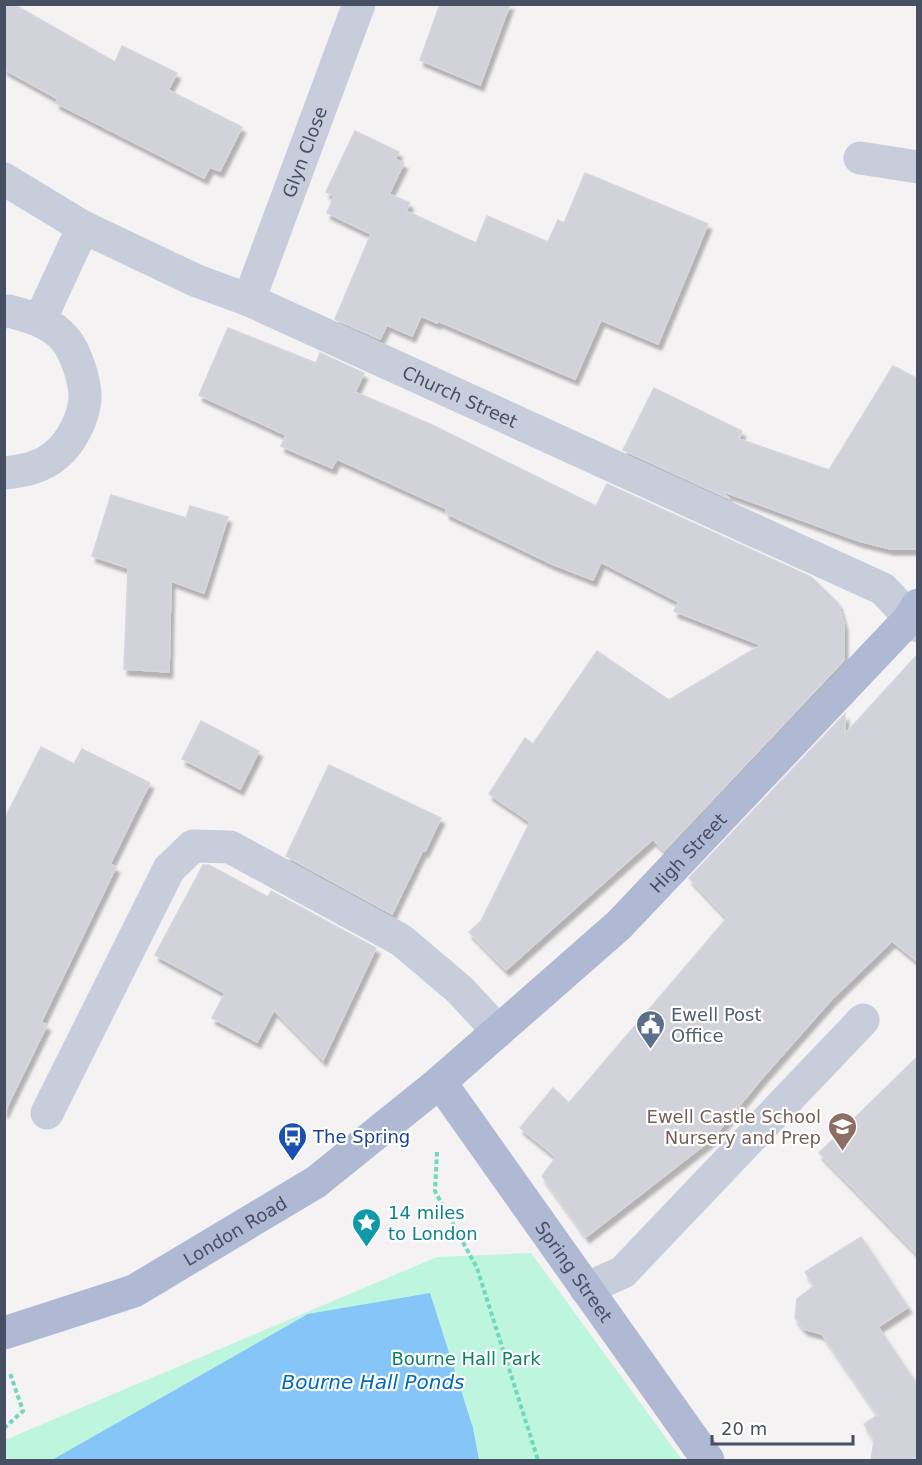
<svg xmlns="http://www.w3.org/2000/svg" width="922" height="1465" font-family="'DejaVu Sans',sans-serif">
<style>
.green{fill:#bdf5df}
.water{fill:#85c5f7}
.building{fill:#d1d2da;stroke:#d5d6de;stroke-width:1.5;filter:url(#shadow)}
.lines{fill:none;stroke-linecap:round;stroke-linejoin:round}
.path{stroke:#70d8bc;stroke-width:4;stroke-dasharray:4.5 3;stroke-linecap:butt}
.minor{stroke:#c7cddb;stroke-width:33}
.major{stroke:#afb9d3;stroke-width:33}
.labels{text-anchor:middle;dominant-baseline:central;stroke-width:4.5;stroke-linejoin:round;paint-order:stroke}
.street-label{font-size:18px;fill:#474f62;stroke:#fff}
.service-label{font-size:18px;fill:#4e5e75;stroke:#fff;text-anchor:start}
.education-label{font-size:18px;fill:#785e54;stroke:#fff;text-anchor:end}
.transit-label{font-size:18px;fill:#164399;stroke:#fff;text-anchor:start}
.culture-label{font-size:18px;fill:#0d838f;stroke:#fff;text-anchor:start}
.park-label{font-size:18px;fill:#0c8262;stroke:#fff}
.water-label{font-size:20px;font-style:italic;fill:#006abc;stroke:#fff}
</style>
<defs>
<filter id="shadow"><feDropShadow dx="3.5" dy="6" stdDeviation="1.5" flood-color="#0004"/></filter>
</defs>
<rect width="100%" height="100%" fill="#f4f2f2"/>
<path class="green" d="M531,1253L682,1460H5V1440L437,1257Z"/>
<path class="water" d="M430,1293L473,1428L479,1460H52L308,1314Z"/>
<g class="building">
<path d="M4,4H13L115,62L122,46L177,73L168,90L242,127L220,171L210,167L204,178L56,103L58,99L4,69Z"/>
<path d="M440,4H510L480,85L420,60Z"/>
<path d="M355,131L399,152L395,159L404,163L389,194L410,203L406,211L476,243L487,216L548,242L558,220L564,223L585,173L708,224L658,344L601,320L575,379L438,321L437,323L421,316L412,336L387,325L380,339L335,319L371,234L327,213L334,196L326,192Z"/>
<path d="M228,328L316,363L320,353L364,373L355,392L430,424L596,506L607,484L811,577L838,603L844,625V660L664,851L653,839L506,970L469,932L481,921L530,822L489,794L525,738L533,744L597,651L669,700L761,645L674,611L679,602L601,562L593,580L552,564L446,513L447,509L337,459L332,468L281,446L286,435L199,395Z"/>
<path d="M893,366L918,379V549H891L859,541L722,491L730,499L623,450L654,388L742,431L739,439L829,470Z"/>
<path d="M111,495L186,518L190,506L228,517L204,593L171,581L169,672L124,669L128,568L92,556Z"/>
<path d="M918,654V962L892,941L832,999L763,1077L712,1139L586,1237L542,1176L556,1157L520,1128L553,1088L569,1103L727,918L689,878L845,714V734Z"/>
<path d="M201,721L259,751L240,789L182,759Z"/>
<path d="M41,747L74,764L82,749L150,783L110,864L116,867L41,1022L47,1025L4,1113V820Z"/>
<path d="M329,765L441,818L425,851L423,850L392,914L286,856Z"/>
<path d="M203,865H209L268,897L271,891L376,948L323,1060L274,1010L257,1042L212,1018L225,993L155,955Z"/>
<path d="M918,1056V1255L819,1153Z"/>
<path d="M861,1237L908,1307L878,1327L918,1386V1461H871L874,1440L864,1424L878,1415L822,1334L804,1329L795,1318L797,1299L814,1286L805,1272Z"/>
</g>
<g class="lines">
<g class="path">
<path d="M437,1152L435,1191L477,1268L538,1460"/>
<path d="M4,1428L23,1411L10,1373"/>
</g>
<g class="minor">
<path d="M860,158L918,167"/>
<path id="s1" d="M4,179L83,227L197,281L249,300L883,589L918,626"/>
<path id="s2" d="M249,300L359,4"/>
<path d="M4,312L9,311C30,317 51,322 65,339C76,352 86,383 85,400C83,419 71,443 56,455C41,468 23,471 4,473"/>
<path d="M40,320L83,227"/>
<path d="M47,1113L169,869L193,846L230,847L401,940L460,990L498,1031"/>
<path d="M586,1289L623,1272L863,1020"/>
</g>
<g class="major">
<path id="s3" d="M440,1082L708,1460"/>
<path id="s4" d="M4,1333L134,1291L316,1182L440,1082L619,925L909,619L918,605"/>
</g>
</g>
<defs>
<symbol id="civic-pin" viewBox="-11 -11 22 30"><path d="M0 17L-7.5 6A9.5 9.5 0 1 1 7.5 6Z" fill="#5c6f8a" stroke="#fff"/><path d="M-.6-6.5H3V-4.5H.6V-3L4-1V1h2V6H-6V1h2V-1L-.6-3ZM-1.2 2.5V6h2.4V2.5Z" fill="#fff"/></symbol>
<symbol id="school-pin" viewBox="-11 -11 22 30"><path d="M0 17L-7.5 6A9.5 9.5 0 1 1 7.5 6Z" fill="#8d6e63" stroke="#fff"/><path d="M0-5L7-2L0 1L-7-2ZM-4 1L0 2.5L4 1V4Q0 6-4 4Z" fill="#fff"/></symbol>
<symbol id="bus-pin" viewBox="-11 -11 22 30"><path d="M0 17L-7.5 6A9.5 9.5 0 1 1 7.5 6Z" fill="#1a4fb4" stroke="#fff"/><path d="M-5-6H5V4H4V6H2V4H-2V6H-4V4H-5ZM-3.5-4V0h7V-4ZM-3.5 1.2v1.5H-2V1.2ZM2 1.2v1.5H3.5V1.2Z" fill="#fff"/></symbol>
<symbol id="sight-pin" viewBox="-11 -11 22 30"><path d="M0 17L-7.5 6A9.5 9.5 0 1 1 7.5 6Z" fill="#0f9aa8" stroke="#fff"/><path d="M0-6L1.8-2.2L6-1.7L2.9 1.2L3.7 5.4L0 3.3L-3.7 5.4L-2.9 1.2L-6-1.7L-1.8-2.2Z" fill="#fff"/></symbol>
</defs>
<g fill-rule="evenodd">
<use href="#civic-pin" x="634" y="1008" width="33" height="45"/>
<use href="#school-pin" x="826" y="1110" width="33" height="45"/>
<use href="#bus-pin" x="276" y="1120" width="33" height="45"/>
<use href="#sight-pin" x="350" y="1206" width="33" height="45"/>
</g>
<g class="labels">
<g class="street-label">
<text stroke="none"><textPath href="#s2" startOffset="158">Glyn Close</textPath></text>
<text stroke="none"><textPath href="#s1" startOffset="506">Church Street</textPath></text>
<text stroke="none"><textPath href="#s4" startOffset="846">High Street</textPath></text>
<text stroke="none"><textPath href="#s4" startOffset="254">London Road</textPath></text>
<text stroke="none"><textPath href="#s3" startOffset="232">Spring Street</textPath></text>
</g>
<g class="service-label">
<text x="671" y="1014">Ewell Post<tspan x="671" dy="21">Office</tspan></text>
</g>
<g class="education-label">
<text x="821" y="1116">Ewell Castle School<tspan x="821" dy="21">Nursery and Prep</tspan></text>
</g>
<g class="transit-label">
<text x="313" y="1136">The Spring</text>
</g>
<g class="culture-label">
<text x="388" y="1212">14 miles<tspan x="388" dy="21">to London</tspan></text>
</g>
<g class="park-label">
<text x="466" y="1358">Bourne Hall Park</text>
</g>
<g class="water-label">
<text x="373" y="1382">Bourne Hall Ponds</text>
</g>
</g>
<rect width="922" height="1465" fill="none" stroke="#474f62" stroke-width="12"/>
<path d="M712 1435v9h141v-9" fill="none" stroke="#474f62" stroke-width="3"/>
<text x="721" y="1435" font-size="18" fill="#474f62" stroke="#ffffff" stroke-width="4.5" paint-order="stroke">20 m</text>
</svg>
